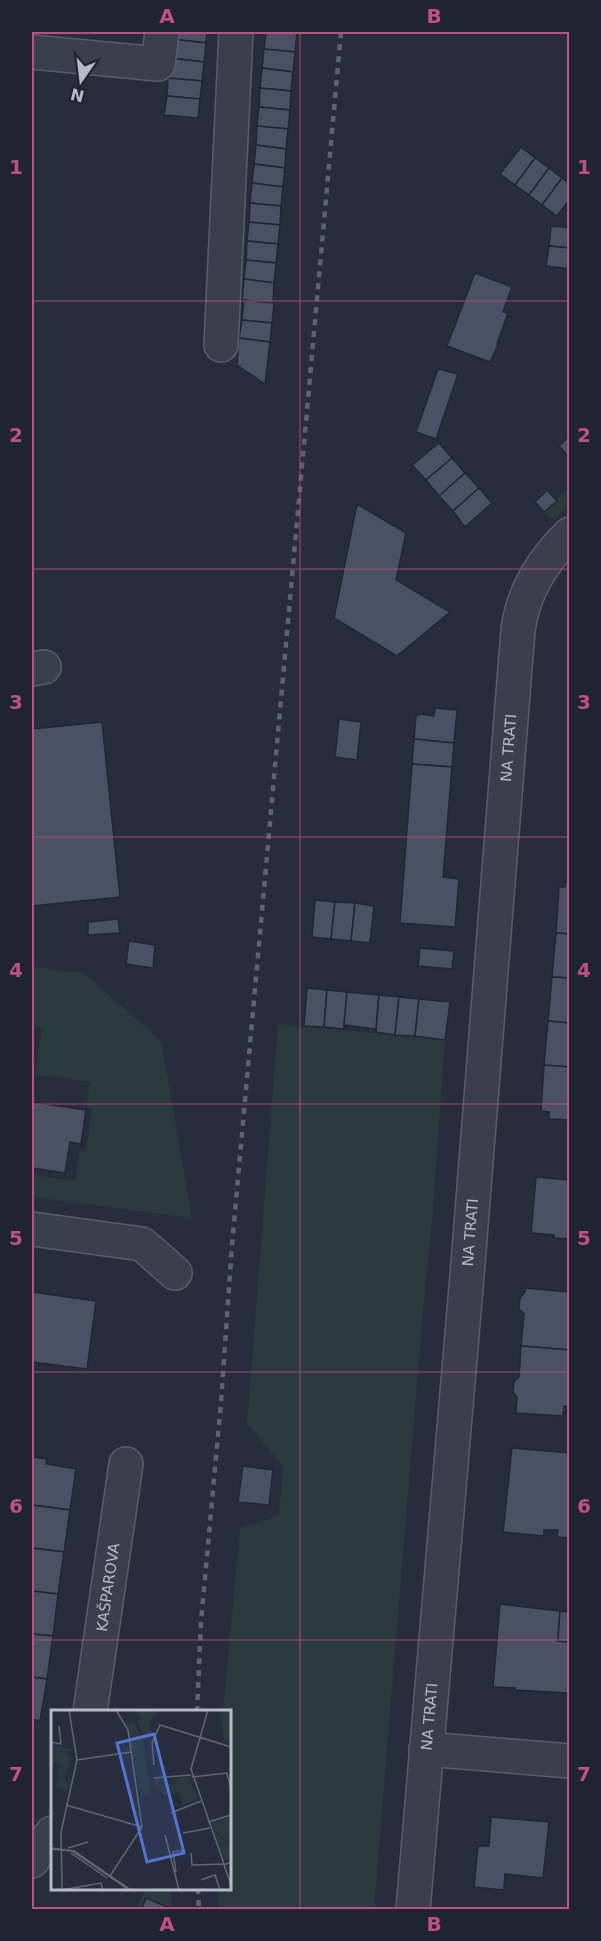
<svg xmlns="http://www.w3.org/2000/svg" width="601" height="1941" font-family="'DejaVu Sans',sans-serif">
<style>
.green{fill:#2a3a3f}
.building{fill:#4b5164;stroke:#212634;stroke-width:1.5}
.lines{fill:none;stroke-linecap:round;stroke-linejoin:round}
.minor-casing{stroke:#595d6b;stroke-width:36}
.minor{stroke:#3b3f4d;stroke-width:33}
.rail{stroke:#5d6374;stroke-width:4.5;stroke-dasharray:6 6;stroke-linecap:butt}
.grid{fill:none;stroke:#be5181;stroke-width:1.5;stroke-opacity:0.55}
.labels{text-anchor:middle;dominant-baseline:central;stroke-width:6;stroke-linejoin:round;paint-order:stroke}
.street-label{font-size:15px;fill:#b7bbc8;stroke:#1f2432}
.inset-road{fill:none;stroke:#616675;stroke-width:1.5}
.view{fill:#5374d2;fill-opacity:0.15;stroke:#5374d2;stroke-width:3}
.inset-edge{fill:none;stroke:#b7bbc8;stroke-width:3}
.neatline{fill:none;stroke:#be5181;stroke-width:2}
.grid-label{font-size:20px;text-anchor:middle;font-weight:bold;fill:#be5181}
</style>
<rect width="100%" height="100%" fill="#272d3d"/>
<g class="green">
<path d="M569,488V506L554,520L544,512Z"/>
<path d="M32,966L85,974L161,1041L192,1218L32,1197V1175L75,1181L80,1150L86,1151L92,1108L86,1107L90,1082L35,1074L42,1028L32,1024Z"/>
<path d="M278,1024L445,1040L432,1223L423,1310L374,1909H219L218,1889L230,1888V1712L223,1711L240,1529L279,1515L283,1466L247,1424Z"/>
<path d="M145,1889H170L173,1909L136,1910Z"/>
</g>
<g class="building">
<path d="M173,32H207L206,43L172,39Z"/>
<path d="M266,32L297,33L295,52L264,49Z"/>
<path d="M172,39L206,43L204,62L170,58Z"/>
<path d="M264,49L295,52L293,72L262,68Z"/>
<path d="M170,58L204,62L202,81L168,78Z"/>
<path d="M262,68L293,72L291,91L260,88Z"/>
<path d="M168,78L202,81L200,99L167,96Z"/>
<path d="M260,88L291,91L290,110L259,107Z"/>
<path d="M167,96L200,99L198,118L164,115Z"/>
<path d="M259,107L290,110L288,129L257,126Z"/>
<path d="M257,126L288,129L286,149L256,145Z"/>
<path d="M256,145L286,149L285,168L254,164Z"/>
<path d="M521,147L535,158L515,185L500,174Z"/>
<path d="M535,158L549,168L529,195L515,185Z"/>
<path d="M254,164L285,168L283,187L252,183Z"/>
<path d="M549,168L562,178L542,205L529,195Z"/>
<path d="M562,178L570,184V199L557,216L542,205Z"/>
<path d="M252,183L283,187L281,206L250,203Z"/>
<path d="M250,203L281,206L280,225L249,222Z"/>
<path d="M249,222L280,225L278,244L247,241Z"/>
<path d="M551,226L570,228V248L549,246Z"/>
<path d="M247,241L278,244L276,263L246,260Z"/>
<path d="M549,246L570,248V269L546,266Z"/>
<path d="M246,260L276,263L274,283L244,279Z"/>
<path d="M475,273L512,287L503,312L508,313L497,344L498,345L490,362L447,346Z"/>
<path d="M244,279L274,283L273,304L242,300Z"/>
<path d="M244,300L274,303L272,323L242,320Z"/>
<path d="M242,320L272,323L270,342L239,338Z"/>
<path d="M239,338L270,342L265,384L237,365Z"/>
<path d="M438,369L458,374L436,439L416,432Z"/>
<path d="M570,436V458L559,446Z"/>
<path d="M439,443L452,458L426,480L412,465Z"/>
<path d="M452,458L465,473L439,496L426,480Z"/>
<path d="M465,473L479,488L453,511L439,496Z"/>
<path d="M479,488L492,503L465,527L453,511Z"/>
<path d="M547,490L557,501L544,512L535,502Z"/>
<path d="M357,504L406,533L396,580L450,612L397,656L334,618Z"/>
<path d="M435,708L457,710L454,743L414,739L416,716L420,714L434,716Z"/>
<path d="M339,719L361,722L357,760L335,757Z"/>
<path d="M102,722L120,897L32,906V729Z"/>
<path d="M414,739L454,743L452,767L412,764Z"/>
<path d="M412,764L452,767L443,877L459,879L455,927L400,923Z"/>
<path d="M566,881H570V934L556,933L559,887H565Z"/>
<path d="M315,900L335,902L331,939L312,937Z"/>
<path d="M335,902L355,903L351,941L331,939Z"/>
<path d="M355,903L374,906L370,943L351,941Z"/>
<path d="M118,919L120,933L88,935V922Z"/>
<path d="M556,933L570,934V978L552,977Z"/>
<path d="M129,941L155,945L153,968L126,964Z"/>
<path d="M420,948L454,951L452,969L418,966Z"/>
<path d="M552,977L570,978V1023L548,1021Z"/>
<path d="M307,988L327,990L324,1027L304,1026Z"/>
<path d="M327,990L347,992L344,1029L324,1027Z"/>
<path d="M347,992L379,995L376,1029L344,1025Z"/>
<path d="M379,995L399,997L395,1035L376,1032Z"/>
<path d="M399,997L419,999L415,1036L395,1035Z"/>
<path d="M419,999L450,1002L445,1040L415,1036Z"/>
<path d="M548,1021L570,1023V1067L544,1065Z"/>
<path d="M544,1065L570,1067V1120L549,1119V1112L541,1111Z"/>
<path d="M32,1102L86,1110L81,1144L70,1142L65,1173L32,1168Z"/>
<path d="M536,1177L570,1180V1239L554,1238V1235L531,1233Z"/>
<path d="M525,1288L570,1292V1350L521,1346L524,1314L519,1309L520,1298L525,1292Z"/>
<path d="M32,1292L96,1301L87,1369L32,1362Z"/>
<path d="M521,1346L570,1350V1407L564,1406L563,1416L516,1413L517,1397L513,1392L514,1381L519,1377Z"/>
<path d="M512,1448L570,1453V1538L557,1537L558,1530H544V1536L503,1532Z"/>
<path d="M32,1457L47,1459L46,1464L76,1469L70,1510L32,1505Z"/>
<path d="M243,1466L273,1470L269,1505L238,1502Z"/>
<path d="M32,1505L70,1510L64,1552L32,1548Z"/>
<path d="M32,1548L64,1552L58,1594L32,1591Z"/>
<path d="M32,1591L58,1594L53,1636L32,1634Z"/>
<path d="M500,1604L560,1611L558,1641L569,1642V1693L515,1690V1688L493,1687Z"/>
<path d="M560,1611L570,1612V1652L569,1642L558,1641Z"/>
<path d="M32,1634L53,1636L47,1679L32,1677Z"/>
<path d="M32,1677L47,1679L40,1721L32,1719Z"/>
<path d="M491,1817L549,1822L543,1878L505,1874L504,1890L474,1887L478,1846H489Z"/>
<path d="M146,1898L167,1907L166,1910L142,1908Z"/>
</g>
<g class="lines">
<defs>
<g id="minor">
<path d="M32,52L158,64L162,32"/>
<path d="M221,345L236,32"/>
<path d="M32,669L44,667"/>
<path d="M32,1229L142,1244L175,1273"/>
<path id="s1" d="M90,1712L126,1464"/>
<path d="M426,1749L570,1761"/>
<path d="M32,1861L52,1833"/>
<path id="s2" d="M413,1910L467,1276L518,630C523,592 542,561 570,534"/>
</g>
</defs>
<use href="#minor" class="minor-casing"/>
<use href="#minor" class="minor"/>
<g class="rail">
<path d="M197,1712L201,1622L221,1402L232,1245L341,32"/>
<path d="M198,1888L199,1910"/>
</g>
</g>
<path class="grid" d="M300,32V1910M32,301H570M32,569H570M32,837H570M32,1104H570M32,1372H570M32,1640H570"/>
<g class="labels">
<g class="street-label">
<text stroke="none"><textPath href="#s2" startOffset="1166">NA TRATI</textPath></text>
<text stroke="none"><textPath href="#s2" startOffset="680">NA TRATI</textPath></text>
<text stroke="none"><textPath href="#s1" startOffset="126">KAŠPAROVA</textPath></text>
<text stroke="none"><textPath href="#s2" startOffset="194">NA TRATI</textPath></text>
</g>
</g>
<g transform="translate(51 1710)">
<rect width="180" height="180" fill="#272d3d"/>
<path d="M83,0H108L99,11L98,19L102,21L95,30L86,11L90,10ZM169,0H180V30L173,31ZM83,11L91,30L100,84L90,86L75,13ZM0,33L23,41H15L21,49L12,67L17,75L24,45L16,81L5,78L9,54L3,52L0,62ZM138,67L147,90L132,95L129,83L113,85L103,71L117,70L110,74L117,82V73L125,75L124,69ZM180,107V134L162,119L161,112ZM162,121L180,136V150H174Z" fill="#2a3a3f"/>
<path class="inset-road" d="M65,0L77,20L91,117M0,32L10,34L8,16M26,50L80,42M103,55L101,33L109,15L180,37M141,67L176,63L180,79M103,68L140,65M15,95L91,117M120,103L150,91M157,112L180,105M132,123L159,118M114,125L128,180M0,138L23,141L80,180M17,138L37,132M0,139L21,141L78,180M20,143L56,168M140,143L141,155L173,154L140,59L157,0M180,152L173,155L180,175M125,162L122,142L132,140M59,166L91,117M150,170L164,165L169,180M10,180L50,173L52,180M11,180L10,122L26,50L18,0"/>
<path class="view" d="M103,24L133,143L96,152L66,33Z"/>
<rect width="180" height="180" class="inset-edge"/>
</g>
<rect width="601" height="1941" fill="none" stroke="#1f2432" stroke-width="66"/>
<g transform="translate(81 81) rotate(194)" stroke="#1f2432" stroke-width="4.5" paint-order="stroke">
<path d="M0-4.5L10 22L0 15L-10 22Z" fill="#b7bbc8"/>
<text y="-9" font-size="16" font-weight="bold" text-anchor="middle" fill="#b7bbc8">N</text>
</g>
<rect x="33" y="33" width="535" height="1875" class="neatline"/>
<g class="grid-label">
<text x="167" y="23">A</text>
<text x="434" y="23">B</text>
<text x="16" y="174">1</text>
<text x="584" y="174">1</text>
<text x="16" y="442">2</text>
<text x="584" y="442">2</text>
<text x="16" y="709">3</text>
<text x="584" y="709">3</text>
<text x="16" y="977">4</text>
<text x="584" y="977">4</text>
<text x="16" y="1245">5</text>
<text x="584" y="1245">5</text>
<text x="16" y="1513">6</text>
<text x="584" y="1513">6</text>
<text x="16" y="1781">7</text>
<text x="584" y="1781">7</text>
<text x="167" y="1931">A</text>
<text x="434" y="1931">B</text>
</g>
</svg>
